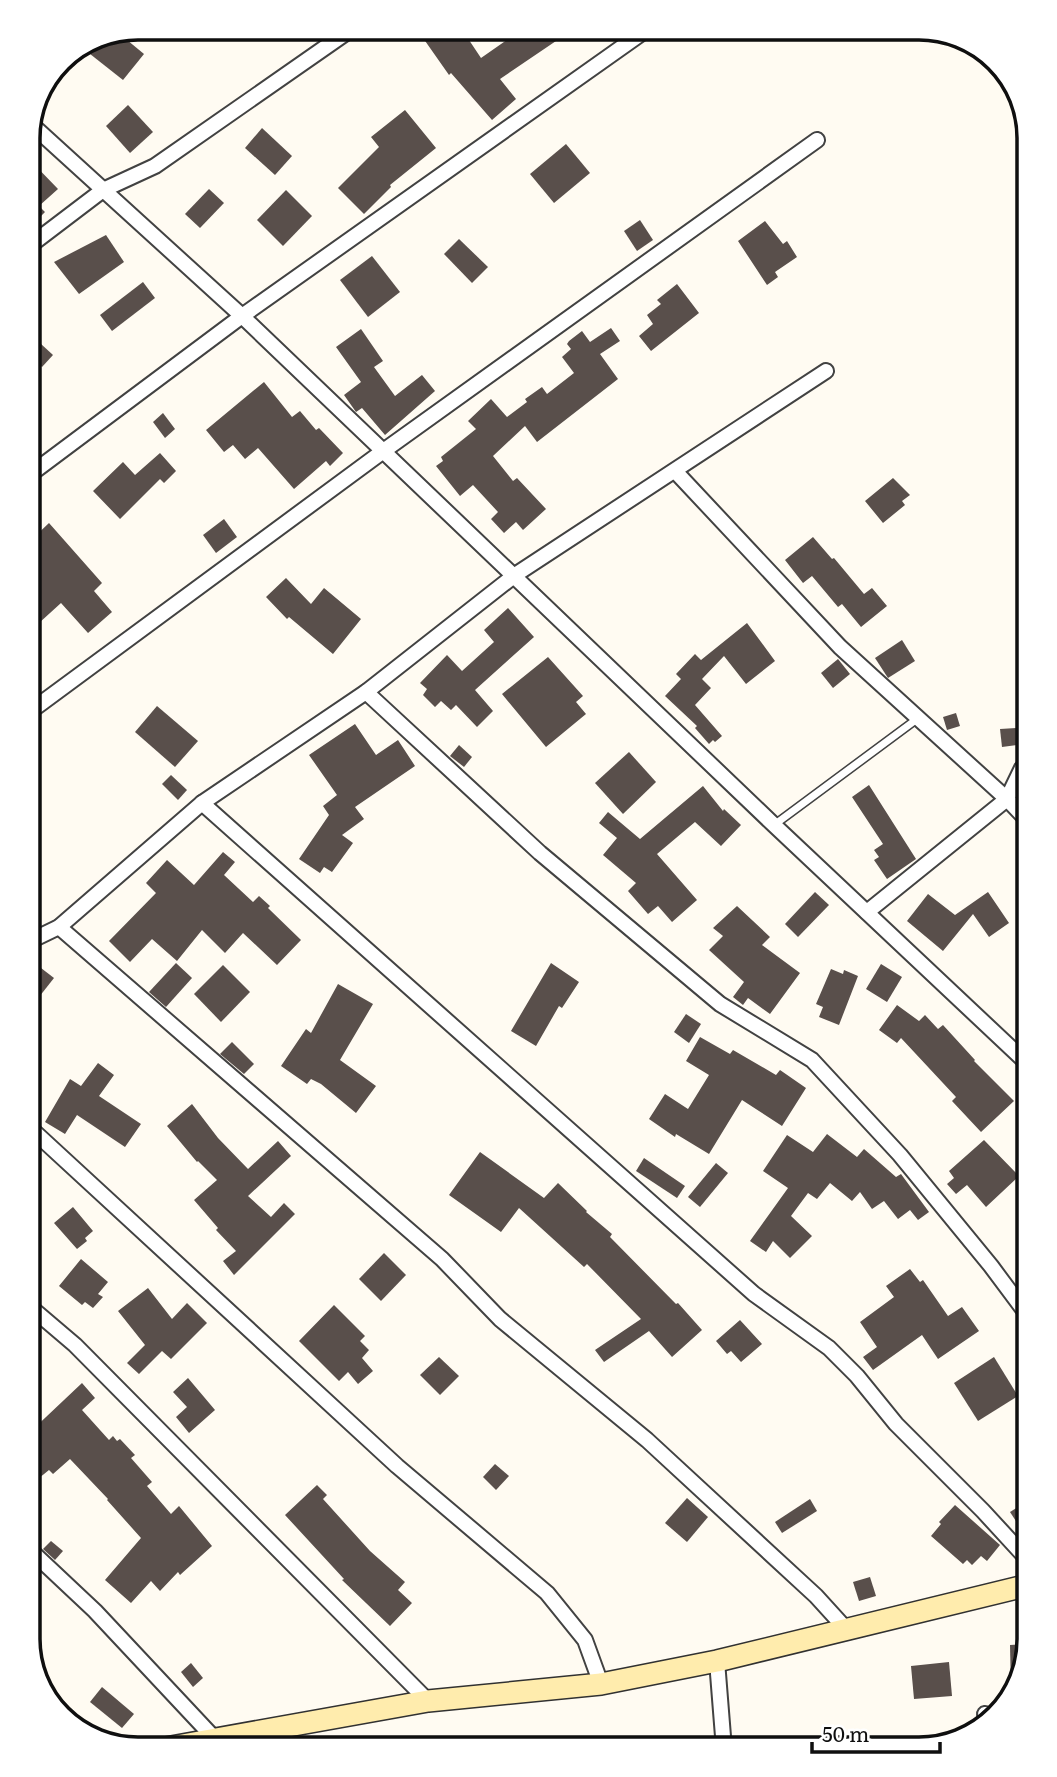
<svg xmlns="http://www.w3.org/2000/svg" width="1057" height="1777" font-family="Literata,serif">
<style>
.building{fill:#594f4b}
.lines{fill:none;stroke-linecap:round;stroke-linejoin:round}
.lane-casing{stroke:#424242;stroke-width:10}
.street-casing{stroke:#424242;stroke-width:18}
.secondary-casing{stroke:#313131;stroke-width:24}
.lane{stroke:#fff;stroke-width:7}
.street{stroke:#fff;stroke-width:14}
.secondary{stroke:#ffecad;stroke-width:21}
.rim{fill:none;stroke:#0f0f0f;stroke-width:3.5}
</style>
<rect width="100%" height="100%" fill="#fffbf2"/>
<g class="building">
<path d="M416,28H461L481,58L524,28H547L556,41L500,79L516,99L492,120L451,73L449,75Z"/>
<path d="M121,35L144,54L123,80L85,50Z"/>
<path d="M128,105L153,132L130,153L106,126Z"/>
<path d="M405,110L436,148L390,185L391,187L364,214L338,188L379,147L371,137Z"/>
<path d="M262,128L292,156L275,175L245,148Z"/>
<path d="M566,144L590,173L554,203L530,174Z"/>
<path d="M28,158L58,189L39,206L45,212L35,222L28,217Z"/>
<path d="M209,189L224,203L200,228L185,214Z"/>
<path d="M286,190L312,216L283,246L257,220Z"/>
<path d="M640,220L653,240L637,251L624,231Z"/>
<path d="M765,221L783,244L787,241L797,257L775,272L778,277L767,285L738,241Z"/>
<path d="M106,235L124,262L79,294L54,262Z"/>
<path d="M459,239L488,267L472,283L444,254Z"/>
<path d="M372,256L400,292L368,317L340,280Z"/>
<path d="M143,282L155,298L112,331L100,315Z"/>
<path d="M677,284L699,313L651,351L639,336L653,324L647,315L661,304L657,300Z"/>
<path d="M611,328L620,341L600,354L618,379L537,442L525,426L493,456L513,481L517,478L546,509L523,530L516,522L504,533L491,519L498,512L473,485L460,496L436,466L443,461L441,457L476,429L468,421L491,399L507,417L527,402L525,399L542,387L547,394L574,373L562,357L571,349L567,344L569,341L582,331L590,342Z"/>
<path d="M361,329L383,361L374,367L395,396L422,375L435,391L385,435L362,408L356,412L344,395L361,382L336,347Z"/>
<path d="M28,332L53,355L42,367L28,354Z"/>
<path d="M264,382L292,417L300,411L316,430L319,428L343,453L330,466L326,461L294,489L258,448L245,459L233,445L224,452L206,430Z"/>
<path d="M163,413L175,429L165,438L153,422Z"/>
<path d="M160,453L176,471L164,483L160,479L120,519L93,491L123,462L135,475Z"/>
<path d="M893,478L910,495L902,501L905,505L883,523L865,501Z"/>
<path d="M224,519L237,537L216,553L203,535Z"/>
<path d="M49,523L102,583L94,591L112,612L88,633L61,603L28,633V543Z"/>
<path d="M813,537L832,559L834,558L864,594L872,588L887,606L861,627L842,604L838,607L812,576L803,583L785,560Z"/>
<path d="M286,578L311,604L324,588L361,619L333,654L289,617L287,619L266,597Z"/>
<path d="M508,608L534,637L475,690L493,711L477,727L456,705L451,710L441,701L435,707L423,695L427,689L420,683L447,655L462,671L494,642L484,630Z"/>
<path d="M747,623L775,661L746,684L724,656L702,679L711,688L695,705L722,736L715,742L713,740L709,744L695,728L697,726L665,696L681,679L676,674L695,654L701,660Z"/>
<path d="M902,640L915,661L888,678L875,658Z"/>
<path d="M548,657L583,696L576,702L586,714L546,747L502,694Z"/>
<path d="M838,659L850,674L833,688L821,673Z"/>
<path d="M157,706L198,741L175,767L135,732Z"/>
<path d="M956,713L960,726L947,730L943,717Z"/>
<path d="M355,724L376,755L398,740L415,766L355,807L364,819L342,835L353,843L332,872L324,867L320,873L299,859L329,815L323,806L337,795L309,755Z"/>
<path d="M1016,728L1017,745L1002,747L1000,729Z"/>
<path d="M459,745L472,757L464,767L450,756Z"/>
<path d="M629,752L656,782L623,814L595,783Z"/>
<path d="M171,775L187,790L178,800L162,784Z"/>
<path d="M869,785L916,859L887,879L874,860L879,857L874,850L883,844L852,797Z"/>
<path d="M703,786L723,811L724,809L741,825L721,846L695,822L657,854L697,900L672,922L658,906L648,914L628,891L636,883L603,855L617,838L599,823L608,812L640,839Z"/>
<path d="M223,852L235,862L224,875L253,902L259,896L270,906L268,908L301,940L277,965L243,933L225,953L202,930L177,961L152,939L130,962L109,941L156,893L146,883L167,860L194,885Z"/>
<path d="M815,892L829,905L798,937L785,924Z"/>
<path d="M988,892L1009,923L989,937L973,914L943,951L907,921L928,894L955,915Z"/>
<path d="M737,906L770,937L762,945L800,973L770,1014L748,998L743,1005L733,997L744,982L709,950L723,936L713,928Z"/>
<path d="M28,958L54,978L28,1011Z"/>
<path d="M176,963L192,978L166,1007L149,992Z"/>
<path d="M551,963L579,982L562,1008L559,1006L536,1046L511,1031Z"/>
<path d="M881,964L902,977L887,1002L866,989Z"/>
<path d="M223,965L250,992L221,1022L194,994Z"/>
<path d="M831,969L843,974L844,970L858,976L839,1025L819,1017L823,1007L816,1004Z"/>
<path d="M338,984L373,1004L340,1060L376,1086L356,1113L321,1084L311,1079L307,1084L281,1066L306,1029L311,1033Z"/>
<path d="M897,1005L919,1021L925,1015L938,1029L943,1025L975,1060L974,1061L1014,1101L981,1132L952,1101L956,1097L901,1038L897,1043L879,1030Z"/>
<path d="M686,1014L701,1024L689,1043L674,1032Z"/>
<path d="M700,1037L730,1054L733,1050L776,1075L780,1070L806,1088L782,1126L742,1100L709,1154L676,1134L675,1137L649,1119L665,1094L688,1109L709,1075L686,1061Z"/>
<path d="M232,1042L254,1064L244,1074L220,1054Z"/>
<path d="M98,1063L114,1075L99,1096L141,1124L125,1147L77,1115L65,1134L45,1122L70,1079L81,1086Z"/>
<path d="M192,1104L218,1138L248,1169L278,1141L291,1156L248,1196L271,1217L284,1203L295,1214L234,1275L223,1261L236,1251L216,1230L218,1228L194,1200L217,1180L198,1161L197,1162L167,1126Z"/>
<path d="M827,1134L857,1157L864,1149L896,1177L901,1174L929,1212L918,1220L910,1210L898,1219L884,1201L872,1209L860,1192L852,1201L830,1183L817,1199L808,1193L791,1216L812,1236L790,1258L773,1241L766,1252L750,1241L788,1188L763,1171L787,1135L813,1152Z"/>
<path d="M984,1140L1019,1176L986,1207L967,1185L956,1194L947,1184L954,1178L949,1171Z"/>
<path d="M480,1152L544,1198L558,1183L587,1211L586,1212L612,1234L610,1237L676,1304L678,1303L702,1330L672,1357L649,1331L604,1362L595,1350L641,1319L587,1264L584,1267L519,1208L501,1232L449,1195Z"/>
<path d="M644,1158L685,1186L677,1198L636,1171Z"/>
<path d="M716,1163L728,1173L700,1207L688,1197Z"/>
<path d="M73,1207L93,1231L85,1238L87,1241L77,1249L54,1223Z"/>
<path d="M384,1253L406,1275L381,1301L359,1279Z"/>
<path d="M81,1259L108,1282L98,1294L103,1297L93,1308L85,1302L82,1305L59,1286Z"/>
<path d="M910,1269L920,1282L923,1280L948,1316L962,1307L979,1331L938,1359L922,1335L873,1370L863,1357L877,1347L860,1322L894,1297L886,1286Z"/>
<path d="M148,1288L172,1319L187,1303L207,1323L171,1359L162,1351L139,1374L127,1363L145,1345L118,1311Z"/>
<path d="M334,1305L365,1336L360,1341L369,1350L362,1358L373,1371L358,1384L348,1372L339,1381L299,1341Z"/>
<path d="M740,1320L762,1344L741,1362L731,1351L727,1354L716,1341Z"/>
<path d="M439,1357L459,1376L440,1395L420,1375Z"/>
<path d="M994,1357L1018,1396L978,1421L954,1383Z"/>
<path d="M188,1378L215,1410L189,1433L176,1417L187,1407L173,1392Z"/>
<path d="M82,1383L95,1398L82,1410L109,1440L113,1436L117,1441L120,1439L135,1455L131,1458L152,1482L147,1486L171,1514L179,1506L212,1546L180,1575L178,1572L160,1591L151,1581L131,1603L105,1580L141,1538L107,1500L108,1499L70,1459L53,1474L49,1470L28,1487V1434Z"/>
<path d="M495,1464L509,1476L496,1490L483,1477Z"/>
<path d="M317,1485L327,1495L323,1499L370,1551L405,1582L398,1590L412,1603L390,1626L342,1580L344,1579L285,1515Z"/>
<path d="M687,1498L708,1517L687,1542L665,1523Z"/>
<path d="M810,1499L817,1511L782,1533L775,1522Z"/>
<path d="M1029,1500V1541L1010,1512Z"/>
<path d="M955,1505L1000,1545L987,1561L981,1556L972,1565L967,1560L963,1564L931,1536L941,1524L939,1522Z"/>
<path d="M51,1541L63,1551L55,1560L43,1549Z"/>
<path d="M870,1577L876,1596L859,1601L853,1582Z"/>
<path d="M1028,1644L1013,1691H1011L1010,1645Z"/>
<path d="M949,1662L952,1696L914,1699L911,1666Z"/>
<path d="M191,1663L203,1678L193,1687L181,1672Z"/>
<path d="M102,1687L134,1714L122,1728L90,1702Z"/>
</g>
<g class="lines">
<defs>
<path id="lane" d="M774,825L917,719"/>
<g id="street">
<path d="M31,124L242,316L774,825L1029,1065"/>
<path d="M28,247L103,190L155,166L353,28"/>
<path d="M675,471L840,647L1007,799L1029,822"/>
<path d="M28,476L242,316L649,28"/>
<path d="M366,692L540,853L720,1004L812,1060L900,1155L991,1266L1029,1317"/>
<path d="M28,713L382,452L817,140"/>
<path d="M202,803L754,1294L829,1348L857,1376L896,1424L983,1511L1029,1561"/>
<path d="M867,912L1007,799L1022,768L1029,764"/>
<path d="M59,927L442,1259L500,1319L647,1440L816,1596L846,1629"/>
<path d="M28,942L59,927L202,803L366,692L515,575L826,371"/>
<path d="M28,1126L397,1466L547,1593L585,1640L601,1684"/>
<path d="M28,1305L75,1345L428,1701"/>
<path d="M28,1548L95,1611L214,1738"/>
<path d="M717,1661L724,1749"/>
<path d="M985,1714L986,1722"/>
</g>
<path id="secondary" d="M160,1749L428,1701L601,1684L717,1661L1029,1585"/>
</defs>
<use href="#lane" class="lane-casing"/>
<use href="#street" class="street-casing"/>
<use href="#secondary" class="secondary-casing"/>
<use href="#lane" class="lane"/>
<use href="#street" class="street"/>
<use href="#secondary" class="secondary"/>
</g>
<path d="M0 0H1057V1777H0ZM138 40H919A98 98 0 0 1 1017 138V1639A98 98 0 0 1 919 1737H138A98 98 0 0 1 40 1639V138A98 98 0 0 1 138 40Z" fill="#fff" fill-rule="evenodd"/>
<path class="rim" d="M138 40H919A98 98 0 0 1 1017 138V1639A98 98 0 0 1 919 1737H138A98 98 0 0 1 40 1639V138A98 98 0 0 1 138 40Z"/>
<path d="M812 1742v10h128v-10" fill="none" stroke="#0f0f0f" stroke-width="3.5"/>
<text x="822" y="1742" font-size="21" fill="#0f0f0f" stroke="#ffffff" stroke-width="5" paint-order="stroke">50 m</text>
</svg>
